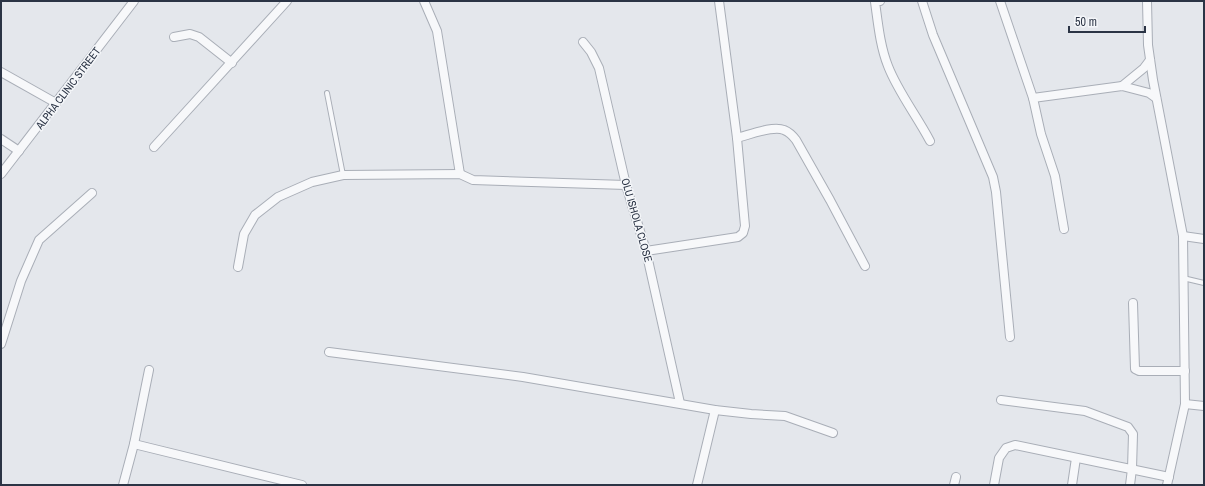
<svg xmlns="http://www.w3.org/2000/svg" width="1205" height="486" font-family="'Archivo Narrow',sans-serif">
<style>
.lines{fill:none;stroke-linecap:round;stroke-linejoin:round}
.lane-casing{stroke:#a9aeb7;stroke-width:6}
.street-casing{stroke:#a9aeb7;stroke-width:10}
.lane{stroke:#f7f8fa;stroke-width:4}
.street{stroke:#f7f8fa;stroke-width:8}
.labels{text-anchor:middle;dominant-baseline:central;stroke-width:3;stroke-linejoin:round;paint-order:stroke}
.street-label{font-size:11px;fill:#2b3445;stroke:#f4f6f9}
</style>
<rect width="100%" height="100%" fill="#e4e7ec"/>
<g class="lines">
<defs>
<g id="lane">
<path d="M327,93L343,175"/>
<path d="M1183,278L1204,283"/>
</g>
<g id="street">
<path d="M424,1L437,31L460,174"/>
<path d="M880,1L875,2C878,23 880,46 888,66C898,92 917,116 930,141"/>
<path d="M922,1L933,35L993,177L996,192L1010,337"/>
<path d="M1000,1L1033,98L1041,134L1055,176L1064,229"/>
<path d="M1147,1L1148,45L1153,80L1183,236L1185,404L1167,485"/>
<path d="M174,37L190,34L199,37L232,63"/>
<path d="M583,42L591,52L599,68L626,185L646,251L680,403"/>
<path d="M1,72L56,103"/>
<path d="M1122,86L1144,68L1150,60"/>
<path d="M1033,98L1122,86L1149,93L1156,98"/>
<path d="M737,138C749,135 773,125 784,130C789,132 793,136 796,140L830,200L865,266"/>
<path d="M1,139L19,151"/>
<path d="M154,147L287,1"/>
<path d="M1,174L134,1"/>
<path d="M1183,236L1204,239"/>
<path d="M646,251L738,237L743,233L745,226L737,138L719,1"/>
<path d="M238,267L244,234L255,215L278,197L312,182L343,175L460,174L473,180L626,185"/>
<path d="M1133,303L1135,369L1139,371H1185"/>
<path d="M1,344L21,281L39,240L92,193"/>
<path d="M329,352L523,377L715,410L751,414L785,416L833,433"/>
<path d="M1001,400L1085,411L1128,427L1133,434L1132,469L1130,485"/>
<path d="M1185,404L1204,406"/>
<path d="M134,444L302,485"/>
<path d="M123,485L134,444L149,370"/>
<path d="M697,485L715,410"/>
<path d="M954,485L956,477"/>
<path d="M994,485L999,458L1006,448L1015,445L1169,477"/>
<path d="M1072,485L1076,458"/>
</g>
</defs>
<use href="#lane" class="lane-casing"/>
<use href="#street" class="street-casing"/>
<use href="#lane" class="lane"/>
<use href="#street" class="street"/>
</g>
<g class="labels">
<g class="street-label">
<text transform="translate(68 88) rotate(-53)">ALPHA CLINIC STREET</text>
<text transform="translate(637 220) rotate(74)">OLU ISHOLA CLOSE</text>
</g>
</g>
<rect width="1205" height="486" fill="none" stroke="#2b3445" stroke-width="4"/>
<path d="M1069 26v6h76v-6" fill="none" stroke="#2b3445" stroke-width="2"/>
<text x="1075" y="26" font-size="12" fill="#2b3445" stroke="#f4f6f9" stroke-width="3" paint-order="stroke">50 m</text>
</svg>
